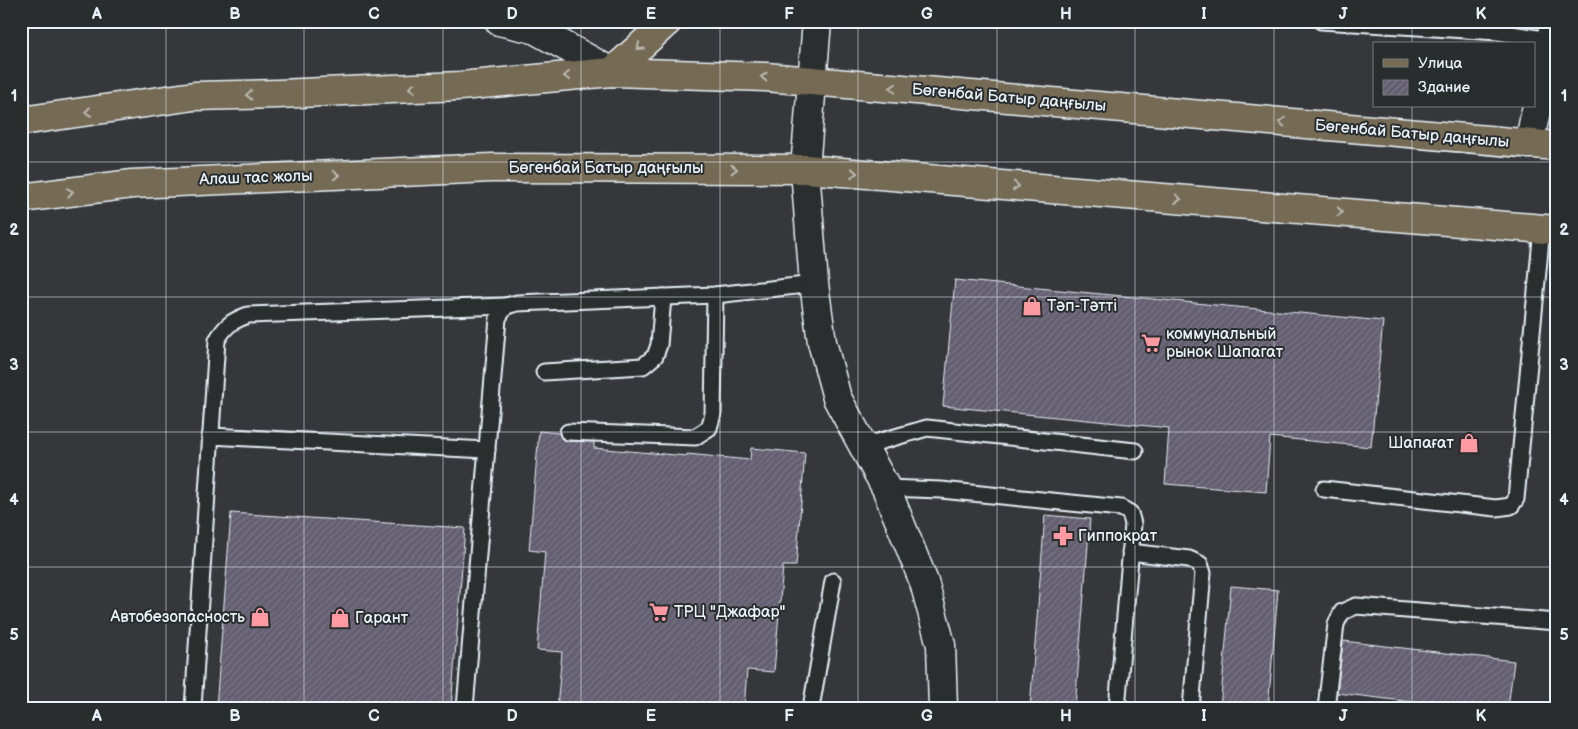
<svg xmlns="http://www.w3.org/2000/svg" width="1578" height="729" font-family="'Balsamiq Sans',sans-serif">
<style>
.building{fill:url(#building-hatch);stroke:#e8f1f8}
.lines{fill:none;stroke-linecap:round;stroke-linejoin:round}
.service-casing{stroke:#e8f1f8;stroke-width:19}
.tertiary-casing{stroke:#e8f1f8;stroke-width:31}
.secondary-casing{stroke:#e8f1f8;stroke-width:31}
.primary-casing{stroke:#e8f1f8;stroke-width:31}
.path{stroke:#e8f1f8;stroke-width:3;stroke-dasharray:1 4;stroke-linecap:butt}
.service{stroke:#2a2d2e;stroke-width:15}
.tertiary{stroke:#2a2d2e;stroke-width:28}
.secondary{stroke:#2a2d2e;stroke-width:28}
.primary{stroke:#746b52;stroke-width:28}
.oneway{stroke:#babbb6}
.grid{fill:none;stroke:#e8f1f8;stroke-width:1;stroke-opacity:0.55}
.labels{text-anchor:middle;dominant-baseline:central;stroke-width:4;stroke-linejoin:round;paint-order:stroke}
.street-label{font-size:16px;fill:#e8f1f8;stroke:#2a2d2e}
.poi-label{font-size:16px;fill:#e8f1f8;stroke:#2a2d2e;text-anchor:start}
.neatline{fill:none;stroke:#e8f1f8;stroke-width:2}
.grid-label{font-size:16px;text-anchor:middle;font-weight:bold;fill:#e8f1f8}
</style>
<defs>
<pattern id="building-hatch" width="6" height="6" patternUnits="userSpaceOnUse" patternTransform="scale(1.25)"><rect width="6" height="6" fill="#645f70"/><path d="M-1 1l2-2M0 6l6-6M5 7l2-2" fill="none" stroke="#7a7685"/></pattern>
</defs>
<rect width="100%" height="100%" fill="#36373b"/>
<filter id="ink" filterUnits="userSpaceOnUse"><feTurbulence type="fractalNoise" baseFrequency=".02" numOctaves="2"/><feDisplacementMap in="SourceGraphic" scale="10" xChannelSelector="R" yChannelSelector="G"/><feConvolveMatrix kernelMatrix="1 2 1 2 8 2 1 2 1" color-interpolation-filters="sRGB"/></filter>
<g filter="url(#ink)">
<g class="building">
<path d="M955,280L1383,321L1371,447L1270,437L1266,492L1165,484L1169,428L943,406Z"/>
<path d="M539,431L559,433L563,440L567,441L594,442V448L687,456V454L750,460L751,448L805,453L796,566H783L774,672L747,670L744,708H557L562,652L537,650L545,552L529,550Z"/>
<path d="M231,513L465,528L451,708H216Z"/>
<path d="M1045,515L1090,519L1075,708H1030Z"/>
<path d="M1231,586L1278,590L1268,708H1220Z"/>
<path d="M1343,641L1514,661L1508,708H1462L1337,693Z"/>
</g>
<g class="lines">
<defs>
<g id="service">
<path d="M1321,21L1498,32L1551,40"/>
<path d="M544,372L643,366L655,356L659,345L663,297"/>
<path d="M568,432L695,437L709,428L713,414L715,295"/>
<path d="M210,436L487,450"/>
<path d="M864,446L927,428L1135,451"/>
<path d="M886,488L941,490L1121,508L1130,513L1133,524L1117,708"/>
<path d="M1324,489L1496,508L1511,506L1516,499L1542,229"/>
<path d="M1130,552L1189,559L1200,564L1203,573L1191,708"/>
<path d="M193,708L217,340C226,325 232,321 248,315L506,306"/>
<path d="M465,708L498,318L506,306L517,303L715,295L814,284"/>
<path d="M811,708L833,581"/>
<path d="M1326,708L1336,624L1342,612L1356,606L1557,622"/>
</g>
<g id="tertiary">
<path d="M499,21L534,29L612,72"/>
<path d="M1529,144L1555,21"/>
<path d="M805,169L814,284L822,342L837,398L886,488L924,582L941,645L943,708"/>
</g>
<path id="secondary" d="M805,169L817,21"/>
<g id="primary">
<path d="M612,72L668,21"/>
<path d="M21,121L194,96L278,94L460,86L612,72L766,77L1557,146"/>
<path d="M21,198L132,184L492,168L805,169L1557,230"/>
</g>
</defs>
<use href="#service" class="service-casing"/>
<use href="#tertiary" class="tertiary-casing"/>
<use href="#secondary" class="secondary-casing"/>
<use href="#primary" class="primary-casing"/>
<path class="path" d="M843,23L861,25V21"/>
<use href="#service" class="service"/>
<use href="#tertiary" class="tertiary"/>
<use href="#secondary" class="secondary"/>
<use href="#primary" class="primary"/>
</g>
<defs><path id="oneway-chevron" d="M-2-3.5L2.5 0L-2 3.5" fill="none" stroke-width="1.6" stroke-linecap="round" stroke-linejoin="round" transform="scale(1.25)"/></defs>
<g class="oneway">
<use href="#oneway-chevron" transform="translate(640 47) rotate(138)"/>
<use href="#oneway-chevron" transform="translate(567 76) rotate(175)"/>
<use href="#oneway-chevron" transform="translate(764 77) rotate(-177)"/>
<use href="#oneway-chevron" transform="translate(412 88) rotate(178)"/>
<use href="#oneway-chevron" transform="translate(893 88) rotate(-175)"/>
<use href="#oneway-chevron" transform="translate(249 95) rotate(179)"/>
<use href="#oneway-chevron" transform="translate(88 112) rotate(172)"/>
<use href="#oneway-chevron" transform="translate(1282 122) rotate(-175)"/>
<use href="#oneway-chevron" transform="translate(734 169)"/>
<use href="#oneway-chevron" transform="translate(854 173) rotate(5)"/>
<use href="#oneway-chevron" transform="translate(336 175) rotate(-2)"/>
<use href="#oneway-chevron" transform="translate(1016 186) rotate(5)"/>
<use href="#oneway-chevron" transform="translate(70 192) rotate(-8)"/>
<use href="#oneway-chevron" transform="translate(1178 199) rotate(5)"/>
<use href="#oneway-chevron" transform="translate(1340 212) rotate(5)"/>
</g>
</g>
<path class="grid" d="M166,21V708M304,21V708M443,21V708M581,21V708M720,21V708M858,21V708M997,21V708M1135,21V708M1274,21V708M1412,21V44M1412,106V708M21,162H1557M21,297H1557M21,432H1557M21,567H1557"/>
<defs>
<symbol id="shop-bare" viewBox="-9 -9 18 18"><path d="M-5-2.5h2.3a2.7 3.5 0 0 1 5.4 0H5L5.5 6h-11ZM-1.5-2.5h3a1.5 2.3 0 0 0-3 0Z" fill="#ff9aa2" stroke="#2a2d2e" stroke-width="2.5" paint-order="stroke"/></symbol>
<symbol id="supermarket-bare" viewBox="-9 -9 18 18"><path d="M-6-5.5h2.5l.6 2H6L4.5 2H-2.5L-4.4-4H-6ZM-1.5 3.2a1.3 1.3 0 1 0 .1 0ZM3 3.2a1.3 1.3 0 1 0 .1 0Z" fill="#ff9aa2" stroke="#2a2d2e" stroke-width="2.5" paint-order="stroke"/></symbol>
<symbol id="pharmacy-bare" viewBox="-9 -9 18 18"><path d="M-2-6h4v4h4v4h-4v4h-4v-4h-4v-4h4Z" fill="#ff9aa2" stroke="#2a2d2e" stroke-width="2.5" paint-order="stroke"/></symbol>
</defs>
<g fill-rule="evenodd">
<use href="#shop-bare" x="1018" y="292" width="28" height="28"/>
<use href="#supermarket-bare" x="1137" y="329" width="28" height="28"/>
<use href="#shop-bare" x="1455" y="429" width="28" height="28"/>
<use href="#pharmacy-bare" x="1049" y="522" width="28" height="28"/>
<use href="#supermarket-bare" x="645" y="598" width="28" height="28"/>
<use href="#shop-bare" x="246" y="603" width="28" height="28"/>
<use href="#shop-bare" x="326" y="604" width="28" height="28"/>
</g>
<g class="labels">
<g class="street-label">
<text transform="translate(1009 98) rotate(5)">Бөгенбай Батыр даңғылы</text>
<text transform="translate(1412 134) rotate(5)">Бөгенбай Батыр даңғылы</text>
<text x="606" y="168">Бөгенбай Батыр даңғылы</text>
<text transform="translate(256 178) rotate(-2)">Алаш тас жолы</text>
</g>
<g class="poi-label">
<text x="1047" y="306">Тәп-Тәтті</text>
<text x="1166" y="334">коммунальный<tspan x="1166" dy="18">рынок Шапагат</tspan></text>
<text x="1454" y="443" text-anchor="end">Шапағат</text>
<text x="1078" y="536">Гиппократ</text>
<text x="674" y="612">ТРЦ "Джафар"</text>
<text x="245" y="617" text-anchor="end">Автобезопасность</text>
<text x="355" y="618">Гарант</text>
</g>
</g>
<rect width="1578" height="729" fill="none" stroke="#2a2d2e" stroke-width="55"/>
<rect x="1373" y="42" width="162" height="65" fill="#2a2d2e" stroke="#767b7f"/>
<rect x="1383" y="59" width="25" height="8" fill="#746b52" stroke="#767b7f"/>
<text x="1418" y="68" font-size="15" fill="#e8f1f8">Улица</text>
<rect x="1383" y="80" width="25" height="15" fill="url(#building-hatch)" stroke="#767b7f"/>
<text x="1418" y="92" font-size="15" fill="#e8f1f8">Здание</text>
<rect x="28" y="28" width="1522" height="674" class="neatline"/>
<g class="grid-label">
<text x="97" y="19">A</text>
<text x="235" y="19">B</text>
<text x="374" y="19">C</text>
<text x="512" y="19">D</text>
<text x="651" y="19">E</text>
<text x="789" y="19">F</text>
<text x="927" y="19">G</text>
<text x="1066" y="19">H</text>
<text x="1204" y="19">I</text>
<text x="1343" y="19">J</text>
<text x="1481" y="19">K</text>
<text x="14" y="101">1</text>
<text x="1564" y="101">1</text>
<text x="14" y="235">2</text>
<text x="1564" y="235">2</text>
<text x="14" y="370">3</text>
<text x="1564" y="370">3</text>
<text x="14" y="505">4</text>
<text x="1564" y="505">4</text>
<text x="14" y="640">5</text>
<text x="1564" y="640">5</text>
<text x="97" y="721">A</text>
<text x="235" y="721">B</text>
<text x="374" y="721">C</text>
<text x="512" y="721">D</text>
<text x="651" y="721">E</text>
<text x="789" y="721">F</text>
<text x="927" y="721">G</text>
<text x="1066" y="721">H</text>
<text x="1204" y="721">I</text>
<text x="1343" y="721">J</text>
<text x="1481" y="721">K</text>
</g>
</svg>
